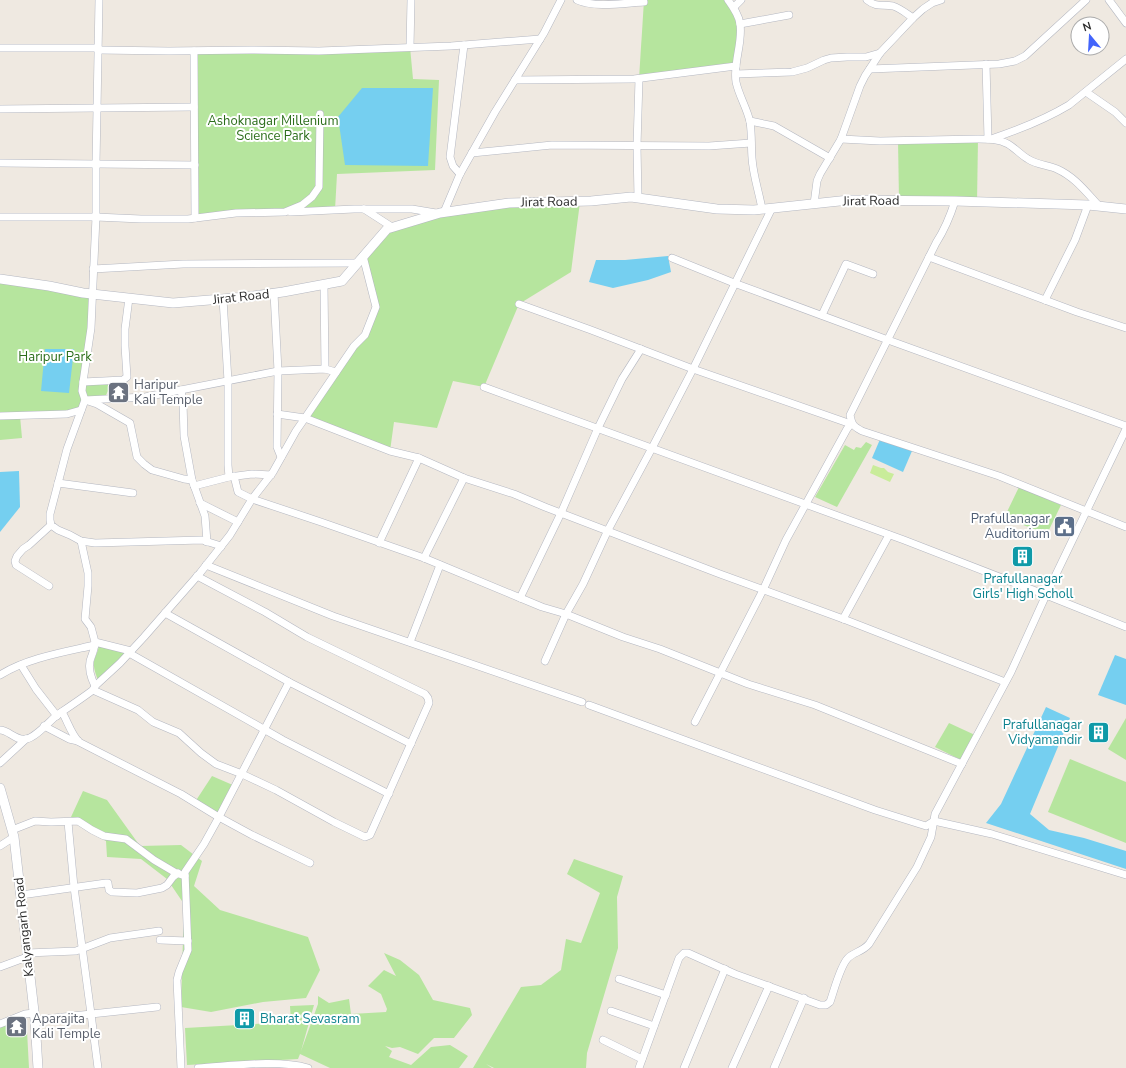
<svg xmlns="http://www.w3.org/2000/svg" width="1126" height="1068" font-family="'Nunito Sans',sans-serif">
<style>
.green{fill:#b6e59e}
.pitch{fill:#c9ec9a}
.water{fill:#75cff0}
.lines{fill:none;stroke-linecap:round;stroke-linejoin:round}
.street-casing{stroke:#b4b7c1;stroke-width:8}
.secondary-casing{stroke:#b4b7c1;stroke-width:10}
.street{stroke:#fff;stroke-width:7}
.secondary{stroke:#fff;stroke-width:9}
.labels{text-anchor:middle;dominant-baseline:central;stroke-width:4;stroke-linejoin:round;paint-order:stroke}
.park-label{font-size:13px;fill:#2c6e1b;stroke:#fff}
.street-label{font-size:13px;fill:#2e2e2e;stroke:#fff}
.worship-label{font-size:13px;fill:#5b616d;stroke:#fff;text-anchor:start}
.service-label{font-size:13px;fill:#4e5e75;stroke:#fff;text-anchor:end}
.culture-label{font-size:13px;fill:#0d838f;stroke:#fff}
</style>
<rect width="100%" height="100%" fill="#efe9e1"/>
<g class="green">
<path d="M644,0H728L740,24L736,66L639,79Z"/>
<path d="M410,47L413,79L439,80L435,170L337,174L335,210L195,218L194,51Z"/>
<path d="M978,139L977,202L899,201L898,140Z"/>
<path d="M580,202L571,272L519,304L484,387L453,381L437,428L394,422L390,451L305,418L365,335L376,307L363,256L387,229L462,210Z"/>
<path d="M0,278L92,294L83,382L107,381L109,389L104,399L85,400L81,410L20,416L22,438L0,440Z"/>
<path d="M866,442L872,445L837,507L815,497L845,445L854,450L856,447L861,448Z"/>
<path d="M1019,487L1061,505L1047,534L1005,518L1006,514Z"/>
<path d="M99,642L129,651L99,682C96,676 93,667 94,661C96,653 99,651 99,642Z"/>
<path d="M1126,718V760L1108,749Z"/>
<path d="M949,723L975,735L961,760L935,747Z"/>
<path d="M1070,759L1126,782V843L1048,812Z"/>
<path d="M212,776L235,786L219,817L195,802Z"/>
<path d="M83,791L107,800L140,846L181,845L202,861L194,886L220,910L308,937L320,970L306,998L263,1002L211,1012L181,1007L184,904L167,879L141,859L107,857L106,841L89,832L71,817Z"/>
<path d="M574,859L623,876L617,897L618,948L587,1053L586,1068H494L486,1064L492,1068H473L521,987L541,985L561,970L566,939L581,943L600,893L567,874Z"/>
<path d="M384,953L400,960L419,975L433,1000L470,1008L472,1015L454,1038H434L418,1054L400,1047L392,1048L385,1046L392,1051L389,1057L411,1065L431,1047L450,1045L468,1056L459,1068H330L300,1054L298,1059L187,1065L185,1028L291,1022L290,1006L314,1005L301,1051L318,1004V996L329,1003L349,999L351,1014L386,1012L387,1009L381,994L368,986L384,970L396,976Z"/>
<path d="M23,1016L27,1027L16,1030L17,1034L27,1031L29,1068H0V1027Z"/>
</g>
<path class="pitch" d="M873,465L881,468H884L888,472L894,474L890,482L870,473Z"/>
<g class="water">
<path d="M362,88H433L428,166L345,165L338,117Z"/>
<path d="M668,256L671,272L648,280L613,288L589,282L596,260H625Z"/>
<path d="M45,349H74L69,393L41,391Z"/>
<path d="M881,437L912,451L903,472L872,458Z"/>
<path d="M19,471L20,507L0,532V472Z"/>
<path d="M1115,655L1126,659V705L1098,695Z"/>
<path d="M1046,707L1070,718L1030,814L1049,830L1084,838L1126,851V869L986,823L1001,804Z"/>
</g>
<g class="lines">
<defs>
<g id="street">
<path d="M99,0L96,164V217L91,328L83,382L82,391L85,400L97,404L130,423L137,457L144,464L152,470L184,479L192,480L205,516L207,542"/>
<path d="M577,0C594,8 625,3 644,2"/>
<path d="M728,0C733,7 739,15 740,24C743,43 733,62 736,82C739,96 747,108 750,122C752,134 751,146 752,158C753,175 759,192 762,209"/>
<path d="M867,0C877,8 882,4 893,6C900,8 907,14 913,18"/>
<path d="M1109,0L1126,23"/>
<path d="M734,7L741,0"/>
<path d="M740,24L789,15"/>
<path d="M410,47L411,0"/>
<path d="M0,48H98"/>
<path d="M98,50L169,51L251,50L319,51L451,46L540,39"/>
<path d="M194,51L195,218"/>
<path d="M986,64L988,139"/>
<path d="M870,69L999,64L1015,61L1025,56L1086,0"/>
<path d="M736,74L792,72L807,68L824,60L831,58L847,57H866L880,53"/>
<path d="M515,80L634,79L736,66"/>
<path d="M1086,92L1115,112L1126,123"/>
<path d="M0,109L194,107"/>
<path d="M750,121L774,126L830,158"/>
<path d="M841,139L880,141L978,139C988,139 999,139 1008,144C1015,148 1021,155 1028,159C1037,165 1048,165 1057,169C1075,177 1086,192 1099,206"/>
<path d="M991,139C1018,130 1044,120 1069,105L1126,59"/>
<path d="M472,153L552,145L709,146L751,143"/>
<path d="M0,163L195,165"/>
<path d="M460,174L453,166L450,157L464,45"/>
<path d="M638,198L637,146L639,79"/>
<path d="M955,201C950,217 945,229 936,243L850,415C852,425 853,426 862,431L999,476L1126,527"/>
<path d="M814,204L817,181L820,174L841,139L860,86L865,76L880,53L913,18L923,9L932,3L941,0"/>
<path d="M364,209L392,227"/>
<path d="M291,212L354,209H412L436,213"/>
<path d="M444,212L460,174L495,112L544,33L561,0"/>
<path d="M0,217H96L141,219H188L236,213L285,212L302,205L312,197L319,187L320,114"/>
<path d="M929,257L1077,312L1126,328"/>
<path d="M672,258L734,283L888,340L1126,426"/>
<path d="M93,269L183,264L357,263"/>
<path d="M324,284L325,369"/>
<path d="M274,293L278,371L277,447L281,457"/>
<path d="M223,299L228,381V465L229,477"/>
<path d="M1045,300L1075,240L1088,205"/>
<path d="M519,304L591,330L693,369L851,424L847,429L786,540L763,590L695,722"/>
<path d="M822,315L846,264L873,274"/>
<path d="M83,382L123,380L127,377L125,346V329L129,298"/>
<path d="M484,387L904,540L1046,595L1126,429"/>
<path d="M181,390L183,402L184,436L192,480"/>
<path d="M277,414L305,418L390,451L419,458L464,478L514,494L545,507L720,574L846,620L1005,682"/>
<path d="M0,416L67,414L81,410"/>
<path d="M234,476L238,492L252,499L321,522L424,558L542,607L566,614L623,637L660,649L748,684L815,705L962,764"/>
<path d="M58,483L133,493"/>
<path d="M194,486L229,477L252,474L271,475"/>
<path d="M200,503L238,522"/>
<path d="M81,541L88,573V586L85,619L91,627L95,642L131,651"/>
<path d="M379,543L419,458"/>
<path d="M221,547L218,545L202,540L95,543L81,541L70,535L58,530L51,525L50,520V514L67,449L85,400L145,397L278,371L325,369L336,372"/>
<path d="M424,558L464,478"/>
<path d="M206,565L333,616L582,702"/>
<path d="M49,586L16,565L15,561L17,556L23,549L29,545L51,525"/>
<path d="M520,598L561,513L598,428L622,379L641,349"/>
<path d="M165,613L289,682L411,744"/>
<path d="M843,619L889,535"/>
<path d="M95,642C95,649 92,654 90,661C88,670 91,678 95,686"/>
<path d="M410,642L440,565"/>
<path d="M129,653L283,740L389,794"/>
<path d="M545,661L566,614L583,584L608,530L652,448L693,369L772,208"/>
<path d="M21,665L36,689L57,716"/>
<path d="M0,675C27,658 64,652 95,645"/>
<path d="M93,690L138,710L153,722L179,733L201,753L216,764L242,774L276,790L334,822L365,837L370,835L429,703L428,698L425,694L307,637L265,612L197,576"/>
<path d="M589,705L875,810L926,826L934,821L992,834L1126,875"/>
<path d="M62,712C68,722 71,734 79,742L181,794L217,816L252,835L310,863"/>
<path d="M44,726L69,739L78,741"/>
<path d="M0,730C9,730 15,741 26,739C35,738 49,722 57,715C69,707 81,699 93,690L95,686L120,663L144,637L200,573L230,535L252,499L273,472L296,431L305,418L354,346L365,335L376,307L363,256"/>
<path d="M0,763L26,739"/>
<path d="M68,822L74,887L91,1014L98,1068"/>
<path d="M12,830L35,821L51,822L78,821L92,830L104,836L126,839L154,860L176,873L185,876"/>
<path d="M0,846L14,837"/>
<path d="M21,895L106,883H108L109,890L112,892L137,893L162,888L167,885L173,877L178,873"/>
<path d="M160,940L188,941"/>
<path d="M27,953L76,951L110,938L159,931"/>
<path d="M0,967L27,957"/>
<path d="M619,979L666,995"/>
<path d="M611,1011L654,1026"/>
<path d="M35,1020L157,1007"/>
<path d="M0,1024L25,1014L34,1013"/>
<path d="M603,1040L642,1059"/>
<path d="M181,1068L177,980L179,972L188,950L185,872L204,844L219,817L289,682"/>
<path d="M198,1068C231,1066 277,1059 308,1068"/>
<path d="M639,1068L679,958L684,953H688L735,974L820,1005H826L830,1002C834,991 840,966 848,958C854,952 862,952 869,944L917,867L931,837L935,814L1011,672L1046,595L1126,627"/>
<path d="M684,1068L725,969"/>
<path d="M732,1068L769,986"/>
<path d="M774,1068L804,998"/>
</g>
<g id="secondary">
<path d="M0,279L49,286L83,293L173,303L246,297L283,292L342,281L387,229L440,213L509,203L591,201L631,197L717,209L754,210L849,200L955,201L1088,205L1126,209"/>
<path d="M0,788L14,837L35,1020L38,1068"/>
</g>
</defs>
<use href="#street" class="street-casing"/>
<use href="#secondary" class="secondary-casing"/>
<use href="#street" class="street"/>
<use href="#secondary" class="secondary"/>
</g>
<defs>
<symbol id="temple-square" viewBox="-11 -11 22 22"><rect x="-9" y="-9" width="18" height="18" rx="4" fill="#6b7280" stroke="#fff"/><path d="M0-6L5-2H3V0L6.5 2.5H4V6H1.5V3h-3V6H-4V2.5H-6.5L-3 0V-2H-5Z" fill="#fff"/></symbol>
<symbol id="civic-square" viewBox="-11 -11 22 22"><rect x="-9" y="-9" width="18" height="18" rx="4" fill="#5c6f8a" stroke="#fff"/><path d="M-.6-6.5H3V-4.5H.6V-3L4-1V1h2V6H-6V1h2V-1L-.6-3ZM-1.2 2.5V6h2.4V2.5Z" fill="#fff"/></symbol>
<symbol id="building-square" viewBox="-11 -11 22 22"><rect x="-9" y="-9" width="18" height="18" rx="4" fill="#0f9aa8" stroke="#fff"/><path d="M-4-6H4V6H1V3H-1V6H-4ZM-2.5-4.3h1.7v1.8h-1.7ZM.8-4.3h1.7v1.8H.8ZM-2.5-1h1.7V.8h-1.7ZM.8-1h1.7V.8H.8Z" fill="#fff"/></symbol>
</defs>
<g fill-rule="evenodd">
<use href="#temple-square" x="106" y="380" width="25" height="25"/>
<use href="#civic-square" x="1052" y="514" width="25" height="25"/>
<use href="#building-square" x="1010" y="544" width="25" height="25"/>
<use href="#building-square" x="1086" y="720" width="25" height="25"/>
<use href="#building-square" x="232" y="1006" width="25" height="25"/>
<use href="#temple-square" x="4" y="1014" width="25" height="25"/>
</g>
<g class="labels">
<g class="park-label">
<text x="273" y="121">Ashoknagar Millenium<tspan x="273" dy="15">Science Park</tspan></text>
<text x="55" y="357">Haripur Park</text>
</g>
<g class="street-label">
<text transform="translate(871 201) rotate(-1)">Jirat Road</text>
<text transform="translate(549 202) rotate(-1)">Jirat Road</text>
<text transform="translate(241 297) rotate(-6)">Jirat Road</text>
<text transform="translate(24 927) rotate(-96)">Kalyangarh Road</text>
</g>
<g class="worship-label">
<text x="134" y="385">Haripur<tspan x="134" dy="15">Kali Temple</tspan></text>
<text x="32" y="1019">Aparajita<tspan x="32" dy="15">Kali Temple</tspan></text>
</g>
<g class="service-label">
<text x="1050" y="519">Prafullanagar<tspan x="1050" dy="15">Auditorium</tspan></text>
</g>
<g class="culture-label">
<text x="1023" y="579">Prafullanagar<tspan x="1023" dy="15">Girls' High Scholl</tspan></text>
<text x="1082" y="725" text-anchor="end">Prafullanagar<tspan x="1082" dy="15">Vidyamandir</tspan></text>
<text x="260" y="1019" text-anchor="start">Bharat Sevasram</text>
</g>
</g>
<g transform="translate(1090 36) rotate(342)"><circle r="19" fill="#ffffff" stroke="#ababab"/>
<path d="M0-3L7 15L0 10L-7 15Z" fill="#4264fb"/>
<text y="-6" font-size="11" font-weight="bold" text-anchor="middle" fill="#2e2e2e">N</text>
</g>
</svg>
